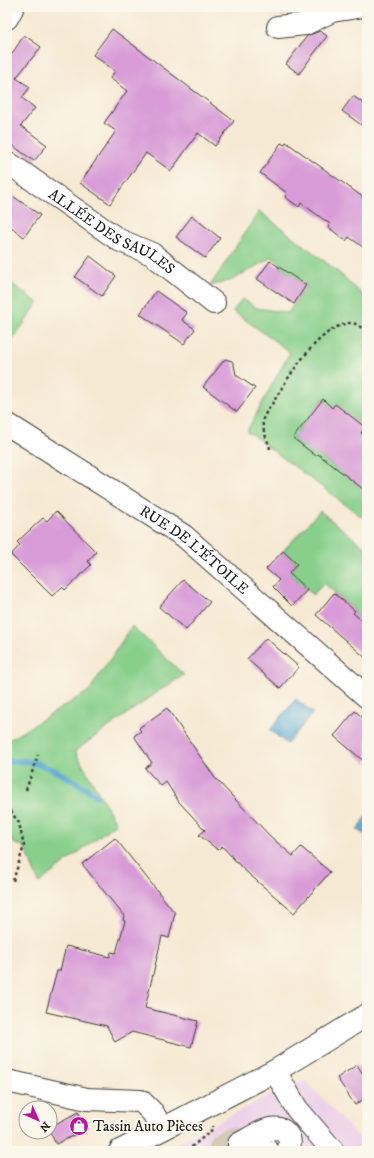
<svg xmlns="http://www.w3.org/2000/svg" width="374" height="1158" font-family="'IM FELL DW Pica',serif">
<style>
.built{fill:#edd1e9}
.green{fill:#87cf8a;stroke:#527653}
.water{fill:#54a6cf;stroke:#386176}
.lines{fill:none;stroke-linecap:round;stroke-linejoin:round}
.stream{stroke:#54a6cf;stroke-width:6}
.building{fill:#d89bd7}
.minor-tunnel{stroke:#d5cab8;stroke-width:22;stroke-dasharray:22 11;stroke-linecap:butt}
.minor-casing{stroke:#3d3b37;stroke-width:24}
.major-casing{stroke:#3d3b37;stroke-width:24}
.path{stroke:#3d3b37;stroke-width:2.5;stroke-dasharray:3 3;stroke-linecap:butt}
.minor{stroke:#fff;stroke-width:22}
.major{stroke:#fff;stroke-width:22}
.labels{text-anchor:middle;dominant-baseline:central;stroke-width:4;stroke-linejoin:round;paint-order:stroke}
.street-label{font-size:15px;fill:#1c1c1c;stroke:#fbf7ec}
.poi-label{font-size:15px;fill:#1c1c1c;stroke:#fbf7ec;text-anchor:start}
</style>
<rect width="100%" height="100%" fill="#fbf7ec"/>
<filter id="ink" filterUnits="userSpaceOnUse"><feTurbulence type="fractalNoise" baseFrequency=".025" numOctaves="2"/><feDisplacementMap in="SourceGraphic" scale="8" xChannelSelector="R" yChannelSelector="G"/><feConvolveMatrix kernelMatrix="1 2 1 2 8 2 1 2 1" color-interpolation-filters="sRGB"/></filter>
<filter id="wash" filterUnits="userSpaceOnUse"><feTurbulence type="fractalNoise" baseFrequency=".012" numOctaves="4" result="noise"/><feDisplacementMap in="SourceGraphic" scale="16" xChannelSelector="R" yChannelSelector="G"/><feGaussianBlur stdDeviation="0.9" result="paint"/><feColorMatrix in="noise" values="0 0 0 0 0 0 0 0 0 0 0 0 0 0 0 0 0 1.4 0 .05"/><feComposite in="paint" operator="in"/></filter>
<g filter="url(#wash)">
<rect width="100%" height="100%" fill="#f6e9d3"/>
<path class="built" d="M306,1081L367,1146V1151H162L284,1088Z"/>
<g class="green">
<path d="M259,211L336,270L367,299V438L361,433L365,427L335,405L332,408L323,399L293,438L316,455L318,454L367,492V510L362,517L247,431L290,352L233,311L242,299L257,308L288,313L306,285L279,267L281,264L272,257L232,280L210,286Z"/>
<path d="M7,280L38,303L7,348Z"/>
<path d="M320,511L367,549V613L361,619L353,613L355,611L324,583L313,595L289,573L297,564L283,551Z"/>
<path d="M132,626L184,675L159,691L75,751L116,823L39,883L24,846L15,844L7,834V741L89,691Z"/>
</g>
<g class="water">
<path d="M296,699L313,713L287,744L270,730Z"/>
<path d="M367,814V836L357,830Z"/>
</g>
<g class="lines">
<path class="stream" d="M7,762C12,762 18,761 23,761C47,763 77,782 97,796"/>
</g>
<g id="blocks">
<g class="building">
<path d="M112,29L234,121L215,146L198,133L171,171L146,153L110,204L80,183L116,131L104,123L127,91L110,78L115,71L93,55Z"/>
<path d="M320,31L327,36L299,74L286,64L307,36Z"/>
<path d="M24,35L41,47L16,78L30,87L22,98L35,108L21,126L47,145L34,161L9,143L7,146V62Z"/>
<path d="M353,96L367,106V129L342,111Z"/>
<path d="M286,142L367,200V250L349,237L346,241L328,227L330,224L301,203L299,207L285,197L287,193L260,173L281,143L284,145Z"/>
<path d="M7,192L40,215L24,237L7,224Z"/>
<path d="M192,216L220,238L205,258L176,237Z"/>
<path d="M90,256L116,276L102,296L75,277Z"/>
<path d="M270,261L306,285L294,304L257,279Z"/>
<path d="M156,291L187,313L182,320L195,329L184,344L140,314Z"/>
<path d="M225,359L232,361L234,365L236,375L255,388L237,412L203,387Z"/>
<path d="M323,399L332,408L335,404L365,427L361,433L367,438V492L318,454L316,456L293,438Z"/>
<path d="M56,511L96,552L88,561L91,565L65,590L62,587L52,596L11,555L20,545L17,542L43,518L47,521Z"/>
<path d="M283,551L297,564L289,573L307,590L292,606L273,587L279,580L266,569Z"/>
<path d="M183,580L210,602L186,630L159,607Z"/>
<path d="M334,593L355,611L353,613L367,625V659L316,615Z"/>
<path d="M266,638L299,667L280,688L247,659Z"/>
<path d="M167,708L215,778L270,836L293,856L301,847L330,872L294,913L242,868L222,846L218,850L199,835L205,830L179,802L166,782L161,786L145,768L152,763L134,736L141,731L139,728Z"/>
<path d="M355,711L367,721V764L334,736Z"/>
<path d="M115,838L175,913L169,938L162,936L145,1008L198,1021L191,1047L132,1032L115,1042L107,1026L46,1012L57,971H60L66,946L110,957L111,952L116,953L125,921L123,920L124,916L82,864Z"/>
<path d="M357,1065L367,1080V1097L355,1105L337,1078Z"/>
<path d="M78,1112L87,1129L56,1144L50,1132V1127Z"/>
</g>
</g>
</g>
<g filter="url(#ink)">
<use href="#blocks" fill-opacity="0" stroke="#3d3b37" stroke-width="1"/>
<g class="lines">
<path class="minor-tunnel" d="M221,1151L220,1148L235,1138L239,1144L228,1151"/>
<defs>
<g id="minor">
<path d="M278,27L305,24L332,11L358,7"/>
<path id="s1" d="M7,162L119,240L152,254L214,303"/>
<path id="s2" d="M7,424L184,536L367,697"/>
<path d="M275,1071L297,1109L333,1151"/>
<path d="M7,1081L87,1099L141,1101L153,1113L162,1129"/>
<path d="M239,1144C253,1137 277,1118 288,1136C291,1141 290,1146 288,1151"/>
<path d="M247,1151L255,1147L268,1151"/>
</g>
<g id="major">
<path d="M7,18L13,7"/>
<path d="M120,1151L275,1071L367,1015"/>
</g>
</defs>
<use href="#minor" class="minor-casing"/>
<use href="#major" class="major-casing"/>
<g class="path">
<path d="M270,449C268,440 261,429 263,419C265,413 271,406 274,401C288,377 319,327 349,323C356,322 362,328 367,333"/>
<path d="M26,790L38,755"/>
<path d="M7,806L19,823L24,846L13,881"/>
<path d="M187,1151L213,1129L212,1126"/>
</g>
<use href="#minor" class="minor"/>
<use href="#major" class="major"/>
</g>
</g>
<defs>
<symbol id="shop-disc" viewBox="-11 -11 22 22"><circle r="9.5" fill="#b5179e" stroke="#fbf7ec"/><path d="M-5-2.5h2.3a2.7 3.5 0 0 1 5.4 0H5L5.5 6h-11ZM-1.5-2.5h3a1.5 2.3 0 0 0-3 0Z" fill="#fff"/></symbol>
</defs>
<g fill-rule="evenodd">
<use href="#shop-disc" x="68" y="1115" width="22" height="22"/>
</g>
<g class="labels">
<g class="street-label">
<text stroke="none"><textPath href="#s1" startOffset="126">ALLÉE DES SAULES</textPath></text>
<text stroke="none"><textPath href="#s2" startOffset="226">RUE DE L'ÉTOILE</textPath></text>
</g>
<g class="poi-label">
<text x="93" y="1126">Tassin Auto Pièces</text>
</g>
</g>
<rect width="374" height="1158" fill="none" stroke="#fbf7ec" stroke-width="24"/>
<g transform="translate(38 1120) rotate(135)"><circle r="19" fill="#fbf7ec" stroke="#a29f99"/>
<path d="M0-3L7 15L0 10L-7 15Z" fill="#b5179e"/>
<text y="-6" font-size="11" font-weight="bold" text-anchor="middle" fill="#1c1c1c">N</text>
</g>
</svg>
